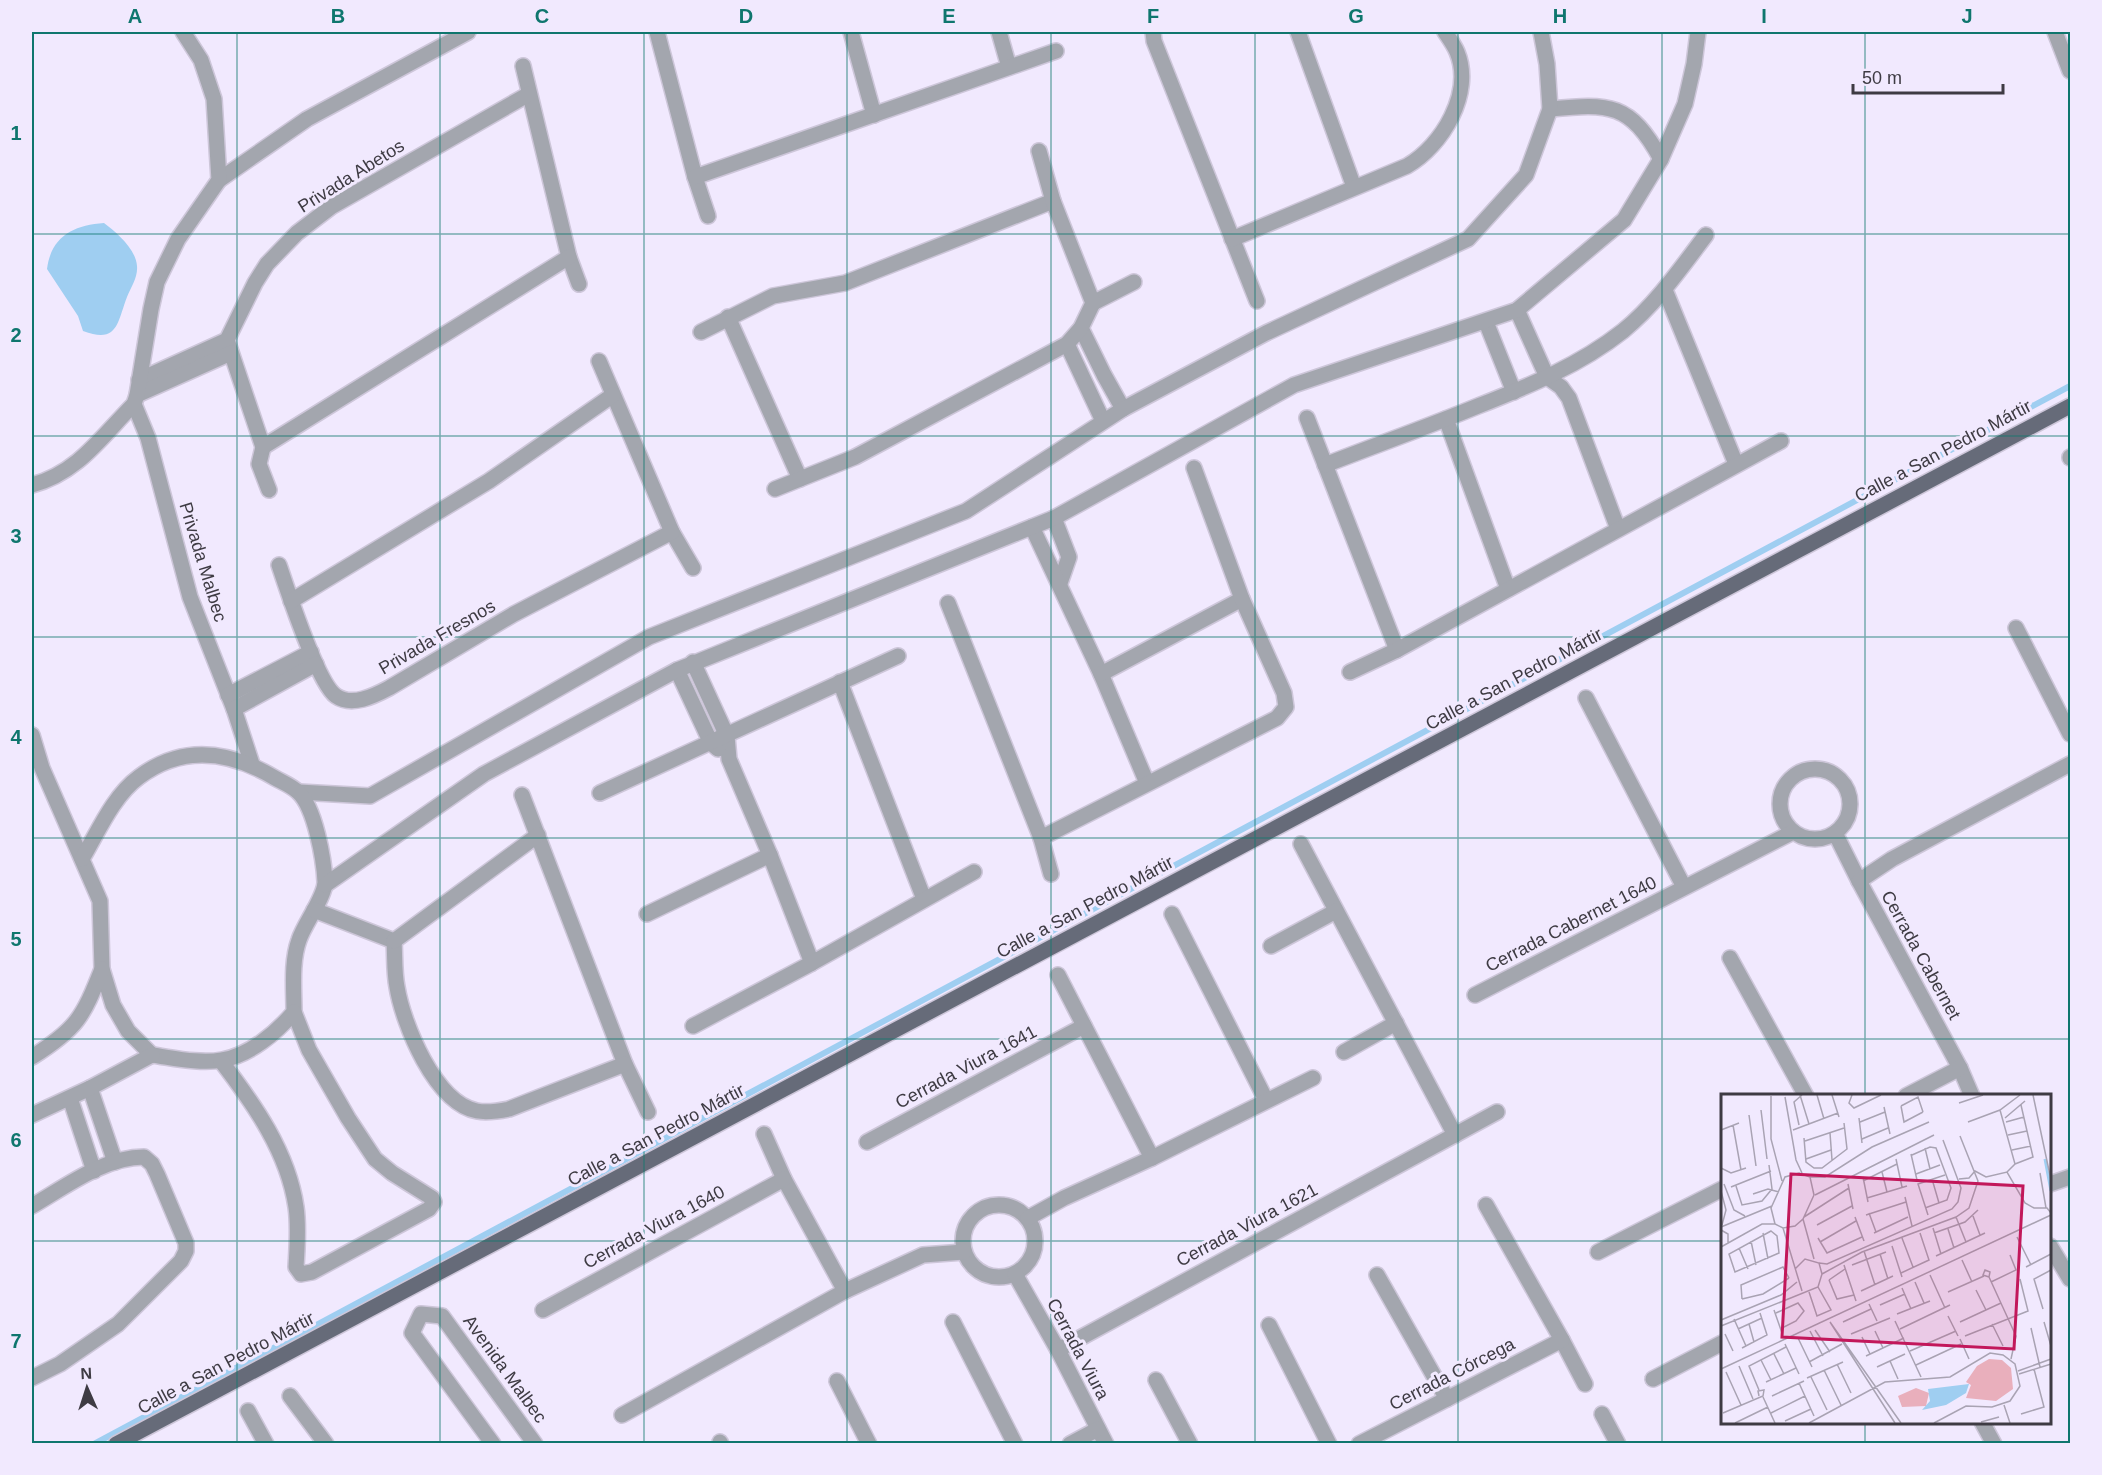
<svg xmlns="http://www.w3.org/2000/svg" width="2102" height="1475" font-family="Arial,sans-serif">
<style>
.water{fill:#9fcef1}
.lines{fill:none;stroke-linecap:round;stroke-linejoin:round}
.stream{stroke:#9fcef1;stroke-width:6}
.minor-casing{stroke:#cdc6d9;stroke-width:18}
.major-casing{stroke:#cdc6d9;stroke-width:18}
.minor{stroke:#a3a6ae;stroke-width:15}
.major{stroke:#666b79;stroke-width:15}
.grid{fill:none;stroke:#0f766e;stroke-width:1.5;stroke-opacity:0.55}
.labels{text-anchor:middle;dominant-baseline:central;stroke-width:6;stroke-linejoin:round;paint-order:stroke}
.street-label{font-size:18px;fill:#3e3b43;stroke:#f1e9fe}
.inset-river{fill:none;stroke:#9fcef1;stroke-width:3}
.inset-road{fill:none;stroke:#a9a3b3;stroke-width:1.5}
.view{fill:#c2185b;fill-opacity:0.15;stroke:#c2185b;stroke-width:3}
.inset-edge{fill:none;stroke:#3e3b43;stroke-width:3}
.neatline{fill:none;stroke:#0f766e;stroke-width:2}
.grid-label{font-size:20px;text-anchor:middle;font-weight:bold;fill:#0f766e}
</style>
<rect width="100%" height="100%" fill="#f1e9fe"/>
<path class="water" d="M104,223C116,232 136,249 137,266C138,277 131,287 127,297C117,323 118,344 83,331L78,316L47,269C51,237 73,225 104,223Z"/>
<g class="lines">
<path class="stream" d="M94,1444L2070,386"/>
<defs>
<g id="minor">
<path d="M657,32L695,177L708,216"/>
<path d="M851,32L874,115"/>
<path d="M999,32L1009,67"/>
<path d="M1153,32L1154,41L1257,301"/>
<path d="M1298,32L1354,187"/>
<path d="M2055,32L2070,71"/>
<path d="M523,66L569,257L579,284"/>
<path d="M1550,109C1610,103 1630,103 1661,159"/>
<path d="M695,177L1056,51"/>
<path d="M219,180L307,119L468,32"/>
<path d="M1232,239L1407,166C1442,146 1474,93 1457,52C1454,45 1449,38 1445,32"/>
<path d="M1665,290L1736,464"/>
<path d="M1093,303L1134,282"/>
<path d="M1517,310L1547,377L1561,387L1569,398L1618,529"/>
<path d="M728,317L800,479"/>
<path d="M1486,322L1514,392"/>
<path d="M1081,328L1104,375L1123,409"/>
<path d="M701,332L773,296L845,283L1053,201"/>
<path d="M227,340L263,447L259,464L269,490"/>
<path d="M1067,344L1103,421"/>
<path d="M599,361L672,532L693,568"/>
<path d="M139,380L227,340L255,283L267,264L297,233L331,207L529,94"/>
<path d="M137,395L231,353"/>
<path d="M134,404L148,438L190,597L234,709L252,764"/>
<path d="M1307,418L1397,650"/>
<path d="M1446,419L1508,589"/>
<path d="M263,447L569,257"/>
<path d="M2070,457V458"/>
<path d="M1325,465C1376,445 1427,427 1478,406C1529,386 1580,365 1623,331C1656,304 1681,268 1706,235"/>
<path d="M32,485C78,473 102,436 134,404L137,395L151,309L157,282L178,239L219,180L214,99L201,60L183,32"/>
<path d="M775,489L855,457L1067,344L1081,328L1093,303L1053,201L1039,151"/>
<path d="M1054,518L1069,557L1060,583"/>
<path d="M1032,527L1101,674L1147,783"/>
<path d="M279,565C287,589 318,684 336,696C352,707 374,696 389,688L514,614L672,532"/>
<path d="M291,601L489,481L613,395"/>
<path d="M948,603L1041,838L1051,874"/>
<path d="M2016,628L2070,734"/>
<path d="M693,662L727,736L729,759L770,855L812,963"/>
<path d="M677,670L711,743L718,749"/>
<path d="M1350,672L1397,650L1781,441"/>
<path d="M1101,674L1242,599"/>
<path d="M840,682L924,899"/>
<path d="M228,695L311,652"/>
<path d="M1586,698L1684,887"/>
<path d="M234,709L316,664"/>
<path d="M32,735L42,768L100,901L102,969L113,1005L128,1031L152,1055"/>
<circle cx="1815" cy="804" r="35"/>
<path d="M299,792L370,796L649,637L966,511L1123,409L1266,333L1468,239L1526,175L1550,109L1547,64L1541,32"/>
<path d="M600,793L898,656"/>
<path d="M522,795L625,1064L648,1112"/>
<path d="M1835,833L1859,881L1960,1068L1972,1096"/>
<path d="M1041,838L1277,718L1286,707L1284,693L1242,599L1194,468"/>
<path d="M1301,844L1455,1135"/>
<path d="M82,859C98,832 113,796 139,777C183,744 230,751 275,778C282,782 292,786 298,792C315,807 324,860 325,882C325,897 304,924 299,940C291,962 294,989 294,1012C276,1033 250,1055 222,1060C200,1064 174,1058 152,1055"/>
<path d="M1859,881L1892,859L2070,764"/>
<path d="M325,885L484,774L677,670L1054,518L1294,385L1517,310L1624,220L1661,159L1685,104L1694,64L1698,32"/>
<path d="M314,910L394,941"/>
<path d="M647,914L770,855"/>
<path d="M1172,914L1266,1100"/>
<path d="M394,941C395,956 394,972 397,987C403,1024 435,1103 477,1111C488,1113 499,1111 509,1109L625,1064"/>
<path d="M394,941L538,835"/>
<path d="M1271,946L1336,911"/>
<path d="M1730,958L1806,1096"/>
<path d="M1058,975L1152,1158"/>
<path d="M1475,995L1793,832"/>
<path d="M693,1026L812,963L974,872"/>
<path d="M1344,1052L1396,1023"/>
<path d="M32,1057C77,1029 83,1017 102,969"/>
<path d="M221,1061C254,1104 288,1152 296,1207C299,1227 297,1248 296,1267L301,1274L312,1272L429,1209L434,1202L432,1198L392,1173L375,1159L348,1118L309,1050L294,1012"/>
<path d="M90,1088L115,1162"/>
<path d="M1906,1096L1960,1068"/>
<path d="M70,1098L94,1171"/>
<path d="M32,1115L90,1088L152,1055"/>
<path d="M764,1134L784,1179L845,1291"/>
<path d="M867,1142L1084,1026"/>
<path d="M2050,1184L2070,1177"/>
<circle cx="999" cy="1241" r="36"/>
<path d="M1486,1205L1562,1340L1585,1384"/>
<path d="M32,1206C65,1187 104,1157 144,1157L152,1164L157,1174L186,1243V1251L181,1261L118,1324L60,1364L32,1378"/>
<path d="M1028,1218L1064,1198L1152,1158L1313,1078"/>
<path d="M2050,1246L2070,1279"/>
<path d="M1598,1252L1722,1189"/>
<path d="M1015,1274L1058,1350L1106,1444"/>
<path d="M1377,1275L1447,1399"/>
<path d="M543,1310L784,1179"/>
<path d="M953,1322L1015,1444"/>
<path d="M1269,1325L1329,1444"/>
<path d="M1058,1350L1497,1112"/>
<path d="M1653,1379L1722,1343"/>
<path d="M1156,1380L1190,1444"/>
<path d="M837,1381L869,1444"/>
<path d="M290,1396L326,1444"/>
<path d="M248,1411L266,1444"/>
<path d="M1602,1414L1618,1444"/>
<path d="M622,1415L845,1291L923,1255L964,1252"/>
<path d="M1982,1422L1994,1444"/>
<path d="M720,1442L721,1444"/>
<path d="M493,1444L412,1333L421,1314L442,1316L535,1444"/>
<path d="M1070,1444L1098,1429"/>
<path d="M1359,1444L1562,1340"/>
</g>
<path id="major" d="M116,1444L2070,406"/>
</defs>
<use href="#minor" class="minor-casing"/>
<use href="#major" class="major-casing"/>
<use href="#minor" class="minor"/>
<use href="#major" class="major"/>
</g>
<path class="grid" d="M237,32V1444M440,32V1444M644,32V1444M847,32V1444M1051,32V1444M1255,32V1444M1458,32V1444M1662,32V1444M1865,32V1096M32,234H2070M32,436H2070M32,637H2070M32,838H2070M32,1039H2070M32,1241H1722M2050,1241H2070M1865,1422V1444"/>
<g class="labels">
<g class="street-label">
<text transform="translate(351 176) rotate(-32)">Privada Abetos</text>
<text transform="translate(1943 451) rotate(-28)">Calle a San Pedro Mártir</text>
<text transform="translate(203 562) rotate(73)">Privada Malbec</text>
<text transform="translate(437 637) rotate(-30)">Privada Fresnos</text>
<text transform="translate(1514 679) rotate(-28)">Calle a San Pedro Mártir</text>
<text transform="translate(1085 907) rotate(-28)">Calle a San Pedro Mártir</text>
<text transform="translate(1571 924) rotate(-27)">Cerrada Cabernet 1640</text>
<text transform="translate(1921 955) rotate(61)">Cerrada Cabernet</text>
<text transform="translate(966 1067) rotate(-28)">Cerrada Viura 1641</text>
<text transform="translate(656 1135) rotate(-28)">Calle a San Pedro Mártir</text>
<text transform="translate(1247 1225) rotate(-28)">Cerrada Viura 1621</text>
<text transform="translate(654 1227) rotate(-28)">Cerrada Viura 1640</text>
<text transform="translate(1078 1349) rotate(62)">Cerrada Viura</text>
<text transform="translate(226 1363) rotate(-28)">Calle a San Pedro Mártir</text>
<text transform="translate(505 1369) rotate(54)">Avenida Malbec</text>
<text transform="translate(1452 1374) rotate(-27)">Cerrada Córcega</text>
</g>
</g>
<g transform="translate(1721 1094)">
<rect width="330" height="330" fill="#f1e9fe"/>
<path d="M268,265L281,266L290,274L292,295L275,307L245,304L250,291L245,288L256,272ZM195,294L208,299L205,312L181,313L177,302Z" fill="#e9afbc"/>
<path d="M248,290L245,299L225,311L201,316L209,307L207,295Z" fill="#9fcef1"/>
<path class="inset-river" d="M324,65L330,97"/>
<path class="inset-road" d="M79,1L88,30M96,1L103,25M111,1L118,23M131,1L128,9L133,14L160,1M312,1L330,86M50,2V45L61,87M64,3L75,66L81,79M238,9L262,1M180,12L183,28L202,18M180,12L197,3L202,18M163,13L169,40M40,16L46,65M279,16L294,70L286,78M28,21L35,72M138,24L141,49M284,24L304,7M139,28L164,18M247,28L279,16L299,1M285,28L303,23M12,31L20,76M78,31L73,8L81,1M0,36L18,29M72,36L117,19M109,39L111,66M287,41L306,37M83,44L85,68L93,74H101L126,55L123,29M141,45L167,34M84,47L123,34M204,54L209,75M291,56L310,52M190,60L196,86M191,61L209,53L215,54L230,94L226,106L204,114M85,65L110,56M175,65L181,93M294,70L312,63L300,11M0,74L10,79L25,74M161,78L166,98M78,79L89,83L93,101L82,125L74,132L62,134L54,130L50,114L64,83ZM319,79L325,114M195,80L219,71M89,83H104L151,53L208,28M142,83L147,108M211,85L218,109M238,85L248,84L254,77L265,83L286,78L304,109L313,114H326L330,119M142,87L176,70M3,90L13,116L24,122M127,90L132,115M15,92L21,111L41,107L51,95L48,71M10,93L50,77M0,97L5,116L1,131M32,100L47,95L58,98M94,101L213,41M184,103L191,132M146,104L186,92M148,119L155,138M145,121L185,108M207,121L197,90L224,81M252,122L259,141M83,123L128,94M134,123L143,147M235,123L245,148M82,125L93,165M96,131L131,112M0,133L51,112M62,134L81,197M212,134L220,160M227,135L233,154M0,136L7,140V150M50,137L56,142L58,159L14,178L8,160ZM42,139L47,165M153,139L187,123M213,139L244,128L257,116M296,143L310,171M97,144L106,159L141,143M181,144L192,173M30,147L35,171M99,148L135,127M171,152L181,183M0,153L41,130H54M18,154L27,175M143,157L154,191M159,160L167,185M215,162L264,139M241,166L251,188M98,169L106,170L231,115L237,108L240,94L222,46M123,171L135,207M131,171L165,158M305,173L330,160M180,179L208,166L199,139M101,180L141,158L235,123L248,114L257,87L239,42M209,181L224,214M268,183L262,181L264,176L269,178L268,183L295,242L290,265M108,186L116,205L133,201M108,186L124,175M194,188L203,209M270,188L295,176L289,161M181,194L190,215M255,196L265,216M140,197L172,182M88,198L96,222L110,216L97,193M227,198L263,182M21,205L20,191L62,173L68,184M21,205L42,200L68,184M148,210L156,227M159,211L184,200M322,215L313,185L330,176M53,216L61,239M55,219L77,209L83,217L75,227L59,235M176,220L209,207M227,222L237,242M13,225L25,252M0,226L60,201L76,188M174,227L200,283M109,228L180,329M109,228L174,329M122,228L150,215M239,228L280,209M323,228L330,252M28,230L33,248M271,230L282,252M0,232L97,193L101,180L98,169L84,165L74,175M310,234L319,273M17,235L41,224M179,235L229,211M94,236L109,258M89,237L102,262M154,237L162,254M4,240L12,257M130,240L169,224M244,242L307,217L299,185M141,243L149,260M77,244L91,273M239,245L248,265M64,250L78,280M21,254L46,241L39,219M189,257L235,237M53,260L63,280M145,262L183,244M40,266L50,286M169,267L177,285M88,268L121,250M116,270L130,299M195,271L240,250M18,272L32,305M156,273L184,260M0,275L330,121M103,276L120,311M297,277L330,265M5,278L20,311M298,280L330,270M90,283L106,316M86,284L122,268M45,288L75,274M78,289L93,322M38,296L28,272L65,253M51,302L83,287M42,303L54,329M283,311L289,329M2,319L42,302L43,296L37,297L38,302M50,319L84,302M300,320L323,313L313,275M64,327L90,315M260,328L278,323M14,329L47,313M88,329L164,288L229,283L269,259L282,261L294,270L299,292L289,307L271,313L245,312L213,329"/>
<path class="view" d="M70,80L302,92L293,255L61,243Z"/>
<rect width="330" height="330" class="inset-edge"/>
</g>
<rect width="2102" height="1475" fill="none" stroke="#f1e9fe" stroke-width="66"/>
<g transform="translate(87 1388) rotate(357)" stroke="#f1e9fe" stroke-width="4.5" paint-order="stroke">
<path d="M0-4.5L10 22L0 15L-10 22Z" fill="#3e3b43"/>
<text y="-9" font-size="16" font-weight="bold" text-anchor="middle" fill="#3e3b43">N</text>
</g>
<path d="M1853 84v9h150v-9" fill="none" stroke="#3e3b43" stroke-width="3"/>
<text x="1862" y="84" font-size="18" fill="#3e3b43" stroke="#f1e9fe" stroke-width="4.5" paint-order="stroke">50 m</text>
<rect x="33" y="33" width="2036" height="1409" class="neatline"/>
<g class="grid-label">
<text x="135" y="23">A</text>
<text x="338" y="23">B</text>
<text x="542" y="23">C</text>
<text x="746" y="23">D</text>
<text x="949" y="23">E</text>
<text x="1153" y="23">F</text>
<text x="1356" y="23">G</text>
<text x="1560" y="23">H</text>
<text x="1764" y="23">I</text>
<text x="1967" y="23">J</text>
<text x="16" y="140">1</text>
<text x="16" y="342">2</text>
<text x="16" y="543">3</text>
<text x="16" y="744">4</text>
<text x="16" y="946">5</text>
<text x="16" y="1147">6</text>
<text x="16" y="1348">7</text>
</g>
</svg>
